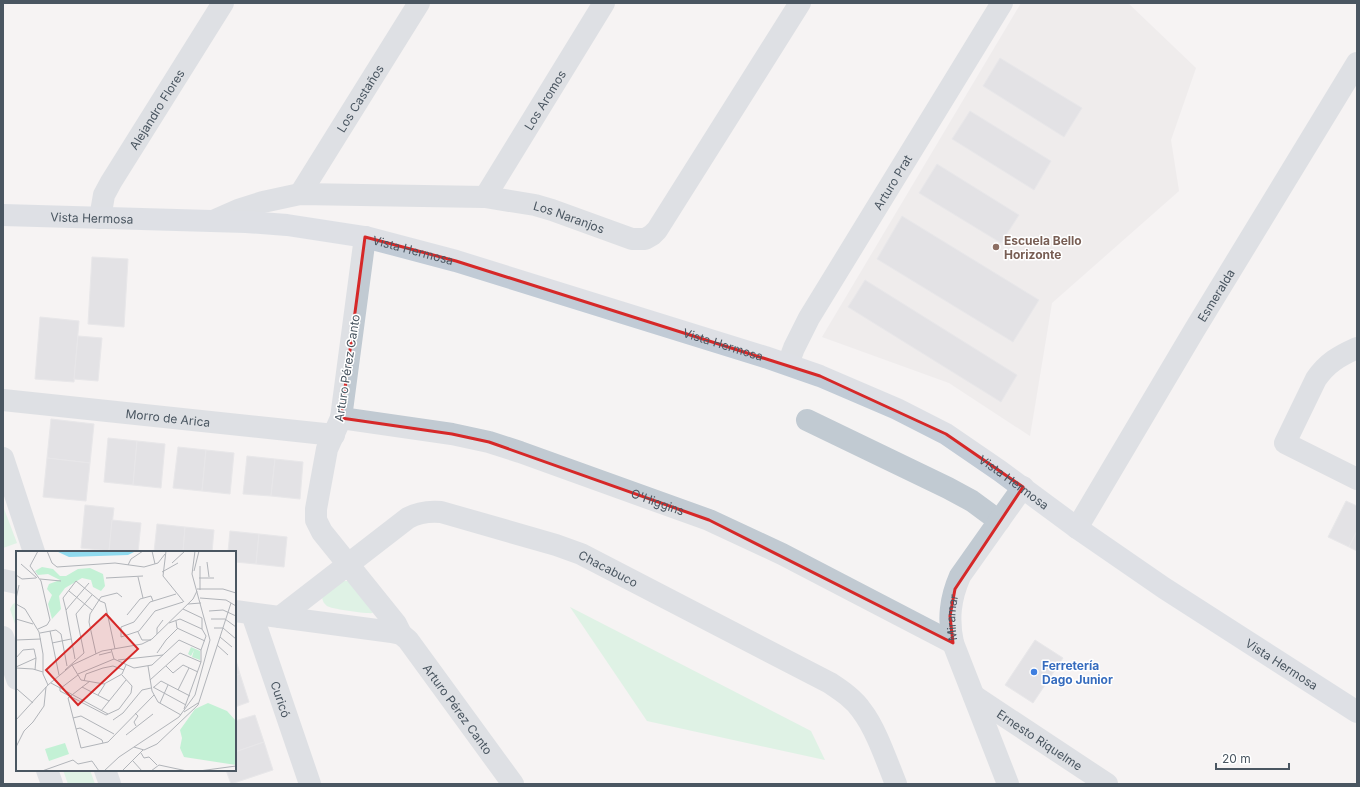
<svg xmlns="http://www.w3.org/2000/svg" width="1360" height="787" font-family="Inter,sans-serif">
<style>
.education{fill:#e6e4e5}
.green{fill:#c3f1d5}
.building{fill:#cdcfd5;stroke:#d7d9de}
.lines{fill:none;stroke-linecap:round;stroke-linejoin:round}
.minor{stroke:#c1cad2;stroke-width:22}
.secondary{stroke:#c1cbd6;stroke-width:22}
.marked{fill:none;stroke:#d62828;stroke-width:3;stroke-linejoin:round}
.education-dot{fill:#8d6e63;stroke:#fff;stroke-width:1.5}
.shop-dot{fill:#3f7fe0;stroke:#fff;stroke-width:1.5}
.labels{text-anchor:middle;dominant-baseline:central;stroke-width:3;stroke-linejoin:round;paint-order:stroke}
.street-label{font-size:12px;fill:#4a5661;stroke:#fff}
.education-label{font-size:12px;font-weight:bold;fill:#785e54;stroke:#fff;text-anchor:start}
.shop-label{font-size:12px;font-weight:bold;fill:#366cbe;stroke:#fff;text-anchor:start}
.inset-road{fill:none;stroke:#b1b4b9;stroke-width:1}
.view{fill:#d62828;fill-opacity:0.15;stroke:#d62828;stroke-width:2}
.inset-edge{fill:none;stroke:#4a5661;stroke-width:2}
</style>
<rect width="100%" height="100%" fill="#f5f3f3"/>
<path class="education" d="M1021,3H1128L1196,68L1171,140L1179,191L1052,303L1030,436L949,383L822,337Z"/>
<g class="green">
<path d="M3,506L17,543L3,548Z"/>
<path d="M342,581H350L373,613C367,614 331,609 327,606C323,603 322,599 322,595Z"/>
<path d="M17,602V630L10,609L13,604Z"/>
<path d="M570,607L811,731L825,760L647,721Z"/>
<path d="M63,770H90L95,784H68Z"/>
</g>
<g class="building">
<path d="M1000,58L1082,108L1064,137L983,86Z"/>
<path d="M970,111L1051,161L1034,190L952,139Z"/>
<path d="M937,164L1019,215L1001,243L919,193Z"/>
<path d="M902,216L1039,300L1013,342L877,259Z"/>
<path d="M92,257L128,259L124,327L88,324Z"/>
<path d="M865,280L1017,375L1001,402L848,307Z"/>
<path d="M40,317L79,321L74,382L35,379Z"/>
<path d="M78,336L102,338L98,381L74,379Z"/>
<path d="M51,419L94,424L90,463L47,458Z"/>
<path d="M108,438L137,441L133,485L104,482Z"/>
<path d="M137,441L165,444L161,488L133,485Z"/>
<path d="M178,447L206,450L202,491L173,488Z"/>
<path d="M206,450L234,453L230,494L202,491Z"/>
<path d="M247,456L275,459L271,496L243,494Z"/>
<path d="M47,458L90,463L86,501L43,497Z"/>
<path d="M275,459L303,462L300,499L271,496Z"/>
<path d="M1346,501L1357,506V531L1349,547L1328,537Z"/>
<path d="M85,505L114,508L109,551L81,548Z"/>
<path d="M112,520L141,523L138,552L109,551Z"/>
<path d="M157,524L185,527L183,552H154Z"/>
<path d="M185,527L214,530L212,552H183Z"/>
<path d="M230,531L259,534L256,564L235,562V552H228Z"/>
<path d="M1357,531V551L1349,547Z"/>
<path d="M259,534L287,537L284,567L256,564Z"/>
<path d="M1035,640L1063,658L1033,703L1005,685Z"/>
<path d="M235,657L240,674L235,676Z"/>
<path d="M240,674L249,702L235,707V676Z"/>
<path d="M255,715L264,742L235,752V721Z"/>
<path d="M264,742L273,770L231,784L226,770H235V752Z"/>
</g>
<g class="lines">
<g class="minor">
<path id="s1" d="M300,194L419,3"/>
<path id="s2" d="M485,197L604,3"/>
<path id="s3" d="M100,218L104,195L111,182L223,3"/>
<path id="s4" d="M213,221L238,210L263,202L300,194L485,197L535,205L552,210L632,239H645L652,235L657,230L800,3"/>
<path d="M365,237L341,418L327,449L316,509V520L322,532L396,624L401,634"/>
<path d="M1357,348C1339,356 1327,363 1316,379L1285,443L1357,479"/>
<path id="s5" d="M788,364L794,348L809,318L1002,3"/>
<path id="s6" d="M3,400L334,435"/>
<path id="s7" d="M341,418L452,434L489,442L520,452L709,520L782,554L953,643"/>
<path d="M807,420L948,488L972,501L999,521"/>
<path d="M3,458L34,552"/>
<path id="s8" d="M1077,528L1195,329L1357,63"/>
<path d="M3,580L17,583"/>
<path id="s9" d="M235,611L392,632L401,634L408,640L513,784"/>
<path id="s10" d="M252,614L310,784"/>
<path id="s11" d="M280,617L408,518C419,512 429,511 441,512L556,545L581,554L830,683C842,691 854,699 862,711C876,729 887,762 896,784"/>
<path d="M3,637L17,679"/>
<path id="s12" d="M974,696L1107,784"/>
<path d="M47,770L52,784"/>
<path d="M105,770L110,784"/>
<path id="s13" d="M1008,784L953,643C948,619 950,599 960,576L1023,487"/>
</g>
<path class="secondary" id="s14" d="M3,215L246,222L287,225L365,237L456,261L765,357L820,376L897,409L946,434L1000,471L1077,528L1164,588L1357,712"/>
</g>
<path d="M0 0H1360V787H0ZM365,237L456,261L820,376L946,434L1023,487L955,589L950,616L953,643L709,520L489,442L452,434L341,418Z" fill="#f5f3f3" fill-opacity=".55" fill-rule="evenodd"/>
<path class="marked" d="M365,237L456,261L820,376L946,434L1023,487L955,589L950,616L953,643L709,520L489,442L452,434L341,418Z"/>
<circle class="education-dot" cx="996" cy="247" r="4"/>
<circle class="shop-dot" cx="1034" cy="672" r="4"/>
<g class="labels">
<g class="street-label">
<text stroke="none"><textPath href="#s1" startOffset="113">Los Castaños</textPath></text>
<text stroke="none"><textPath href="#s2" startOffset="114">Los Aromos</textPath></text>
<text stroke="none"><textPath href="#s3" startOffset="124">Alejandro Flores</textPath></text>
<text stroke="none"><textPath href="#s5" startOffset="210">Arturo Prat</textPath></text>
<text stroke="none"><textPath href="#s14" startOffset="89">Vista Hermosa</textPath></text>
<text stroke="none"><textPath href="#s4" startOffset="363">Los Naranjos</textPath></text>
<text stroke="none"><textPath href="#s14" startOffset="413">Vista Hermosa</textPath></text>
<text stroke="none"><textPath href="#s8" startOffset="271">Esmeralda</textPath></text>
<text stroke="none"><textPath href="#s14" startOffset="737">Vista Hermosa</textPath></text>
<text transform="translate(347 368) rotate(-81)">Arturo Pérez Canto</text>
<text stroke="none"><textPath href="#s6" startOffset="166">Morro de Arica</textPath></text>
<text stroke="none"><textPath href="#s14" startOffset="1061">Vista Hermosa</textPath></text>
<text stroke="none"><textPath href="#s7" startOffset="329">O'Higgins</textPath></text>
<text stroke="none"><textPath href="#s11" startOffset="373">Chacabuco</textPath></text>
<text stroke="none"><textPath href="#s13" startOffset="177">Miramar</textPath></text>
<text stroke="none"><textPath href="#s14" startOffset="1385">Vista Hermosa</textPath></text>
<text stroke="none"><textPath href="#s10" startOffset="90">Curicó</textPath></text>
<text stroke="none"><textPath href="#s9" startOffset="262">Arturo Pérez Canto</textPath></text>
<text stroke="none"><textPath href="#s12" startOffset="79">Ernesto Riquelme</textPath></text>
</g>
<g class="education-label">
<text x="1004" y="240">Escuela Bello<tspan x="1004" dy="14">Horizonte</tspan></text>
</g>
<g class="shop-label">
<text x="1042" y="665">Ferretería<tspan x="1042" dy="14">Dago Junior</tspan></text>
</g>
</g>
<g transform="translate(16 551)">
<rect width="220" height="220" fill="#f5f3f3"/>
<path d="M26,16L37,18L44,25H50L62,18L74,17L87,23L89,35L85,40L77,36L75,29L66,27L49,37L43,45L45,58L36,68L32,53L36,44L31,38L33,33L44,29L32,23L22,24L19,20ZM175,96L184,100V109L176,106L178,99L175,105L172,103ZM192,152L211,160L220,170V214L168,206L164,197L166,187L164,179L179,158ZM49,192L53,203L33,210L29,198Z" fill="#c3f1d5"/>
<path d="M40,0H120L112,4L53,6Z" fill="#90daee"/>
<path class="inset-road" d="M31,0L36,12L41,16L99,12L128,16L142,12L149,3M136,0L139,13M150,0L147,25L168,51M191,11L193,26M156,12L169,0M5,13L21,27M112,14L115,8L127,0M184,15V39M178,20L183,0M146,21L162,12M0,24L6,28L20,27M122,26L127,47M90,27L127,25M183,27H198M24,28L45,30M181,38H207L220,42M53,40L76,59M160,43L134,51L118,71L105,76V86L123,80L139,60L167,51M184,47L210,49L220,55M0,48L3,34M0,53L9,58L23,81L27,103V123L32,134M172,53L185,52M167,58L186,67V78L190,85L185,99V111L168,158M50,59L47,47L60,30L84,50L89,52L99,98M193,60L207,59L220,65M111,64L124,48L135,45L137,50M0,68L17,73M195,68H209L220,76M160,70L161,77L189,90M153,72L164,68L186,78M198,77H207L220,88M22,78L31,74L34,69L25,30L14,15L22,0M34,80L43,124M122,81L126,89H135M24,82L40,79L45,83L51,115M141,83V77L147,69M204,86L216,96M0,89L25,88M36,92L55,88M201,94L212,104M95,98L98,108L118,117L136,114L163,89L185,99M141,102L150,89L162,77M80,103L73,71L74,63L85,46L101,42L106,46M83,104L95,101M0,107L7,99L18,98L20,107L0,116M59,108L50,59L73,32M102,109L147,104M56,114L65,129L88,133L106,123L110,114M132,115L136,140L142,151L165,164M150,115L157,122L167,114L182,121M0,117L17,118L27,121M19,119L20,107M49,119L68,102L60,63L76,44M62,123L98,108M134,129L164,102L185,111M68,130L70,123L87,117L97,115L108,119M74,130L52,147L65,197L92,191L138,144M35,132L92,163M44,136V140L90,164L103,158L115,142L116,135L106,124M66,136L93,150M137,136L170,154M138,136L145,130L174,145M45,137L62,124M1,138L17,152M162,139L173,117M82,144L89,133M144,152L152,134M85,160L110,129M168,161L182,152M119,162L122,165L118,171L120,175M57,167L65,165L98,183M0,169L32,134L56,114L86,100L126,93L136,88L177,48L181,40M97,169L107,162L126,139L135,137M60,178L64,177L86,189L87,192M110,184L137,163M0,196L8,180L17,171L28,155L30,136M118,196L128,199L141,193L182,154L215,52M125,202L128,207L133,206L141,214M117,210L126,220M26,220L57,209L62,213L76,210L83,220M88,220L103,206L163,166L179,144L194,89L176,23L179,0M106,220L127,199M135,220L143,214L171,220M183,220L220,215"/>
<path class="view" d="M90,63L122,98L62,154L30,119Z"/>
<rect width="220" height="220" class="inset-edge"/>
</g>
<rect width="1360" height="787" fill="none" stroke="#4a5661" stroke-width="8"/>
<path d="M1216 763v6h73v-6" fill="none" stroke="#4a5661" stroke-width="2"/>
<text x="1222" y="763" font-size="12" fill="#4a5661" stroke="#ffffff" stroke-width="3" paint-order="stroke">20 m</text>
</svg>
